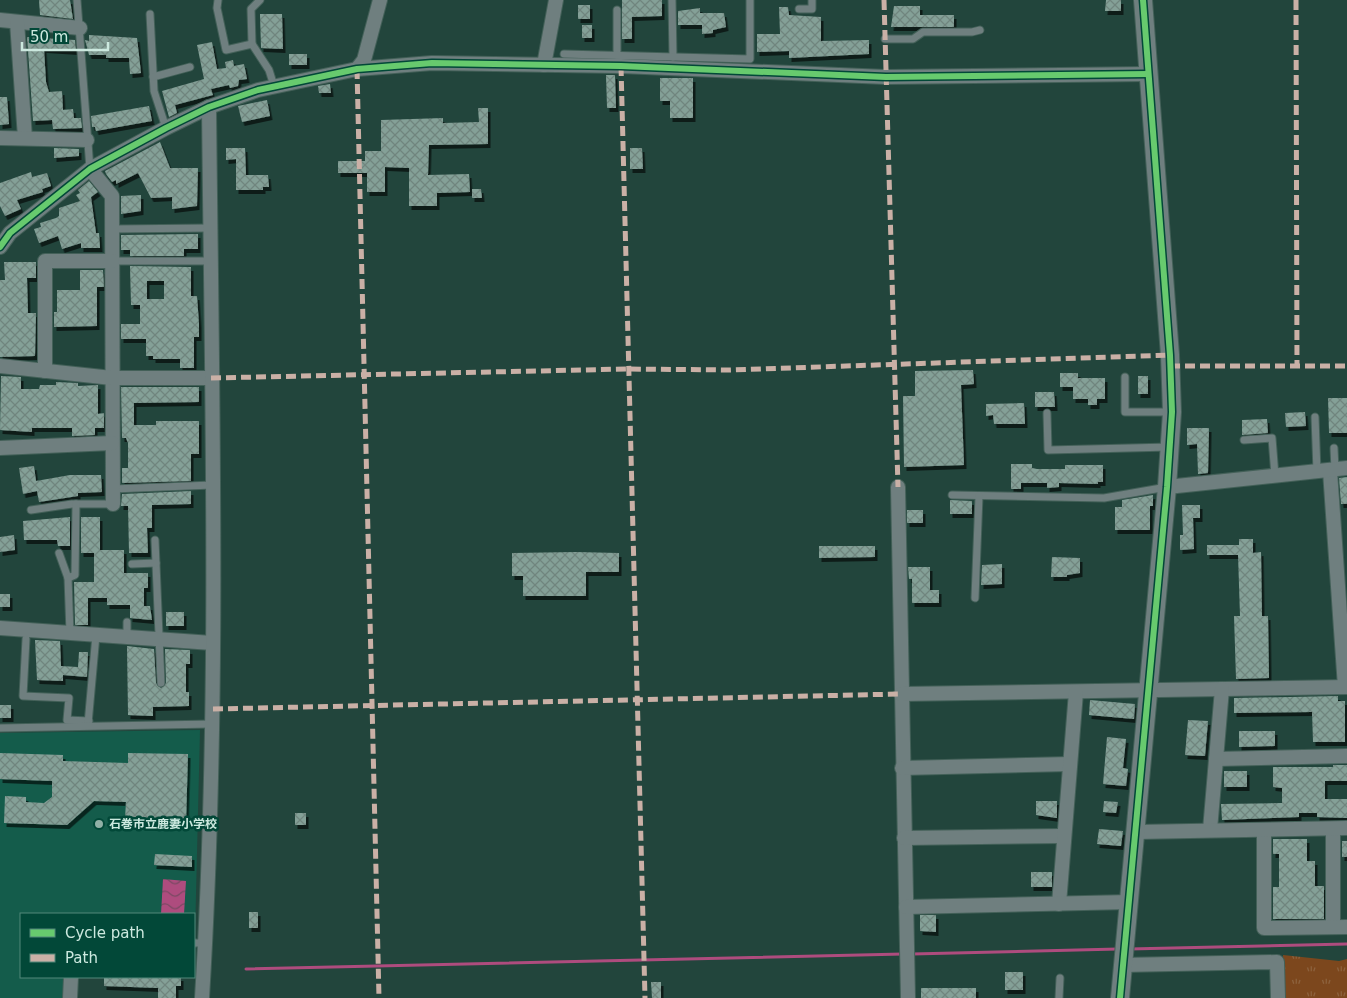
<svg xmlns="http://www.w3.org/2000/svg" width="1347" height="998" font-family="'DejaVu Sans','Noto Sans JP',sans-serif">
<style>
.built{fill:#145c4b}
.grass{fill:url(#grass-tufts)}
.water{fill:url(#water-waves)}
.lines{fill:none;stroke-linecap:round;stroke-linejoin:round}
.stream{stroke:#ae4c7e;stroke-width:3}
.building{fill:url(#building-cross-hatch);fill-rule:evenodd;filter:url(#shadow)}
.service-casing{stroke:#436058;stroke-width:9}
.minor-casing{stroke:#436058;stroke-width:16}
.tertiary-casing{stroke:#436058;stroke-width:20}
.service{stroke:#6f7f7f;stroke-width:7}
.minor{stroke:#6f7f7f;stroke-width:14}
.tertiary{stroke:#6f7f7f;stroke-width:18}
.quiet{stroke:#cab0a6;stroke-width:5;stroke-dasharray:10 5;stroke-linecap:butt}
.cycleway-casing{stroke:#024838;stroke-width:9}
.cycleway{stroke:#67ca6e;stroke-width:6}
.poi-dot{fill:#90b0a6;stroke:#024838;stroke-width:2}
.labels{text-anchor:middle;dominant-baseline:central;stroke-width:5;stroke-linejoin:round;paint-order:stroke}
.poi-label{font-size:12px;font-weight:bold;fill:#cce9df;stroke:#024838;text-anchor:start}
</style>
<defs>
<pattern id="grass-tufts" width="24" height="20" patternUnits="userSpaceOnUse" patternTransform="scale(1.25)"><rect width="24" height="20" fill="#7c471d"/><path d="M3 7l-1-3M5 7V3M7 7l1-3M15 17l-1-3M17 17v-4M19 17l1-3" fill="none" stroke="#8d623d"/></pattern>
<pattern id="water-waves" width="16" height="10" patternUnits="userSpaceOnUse" patternTransform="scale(1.25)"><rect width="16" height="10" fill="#ae4c7e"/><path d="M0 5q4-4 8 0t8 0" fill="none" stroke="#7b4963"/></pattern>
<pattern id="building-cross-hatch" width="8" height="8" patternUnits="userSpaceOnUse" patternTransform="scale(1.25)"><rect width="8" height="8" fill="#84a097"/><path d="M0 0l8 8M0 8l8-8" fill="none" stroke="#6f857e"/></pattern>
<filter id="shadow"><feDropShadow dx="2.5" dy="4" stdDeviation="0" flood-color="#0009"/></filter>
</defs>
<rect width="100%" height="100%" fill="#22453c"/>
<path class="built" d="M200,730L195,936L194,914H21V977H66L65,998H0V733Z"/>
<path class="grass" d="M1283,955L1339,961L1347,959V998H1284Z"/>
<path class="water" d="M163,879L186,881L184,914H161Z"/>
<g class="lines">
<g class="stream">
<path d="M1129,949L1347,944"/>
<path d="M912,954L1118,949"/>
<path d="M246,969L903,954"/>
</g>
</g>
<g class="building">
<path d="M39,0H70L73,19L40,15Z"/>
<path d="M622,0H662V16L632,17V39H622Z"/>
<path d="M1106,0H1121V11H1105Z"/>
<rect x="578" y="5" width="12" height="14"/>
<path d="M894,6H920V15H954V27H891Z"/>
<path d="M779,7H788L789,15L821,17V41L869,40V54L789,58V51L757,52V34H780Z"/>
<path d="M700,8V13H724L726,27L713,30V33L702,34V25H678V11Z"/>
<path d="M260,14H282L283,49L261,48Z"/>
<rect x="582" y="25" width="10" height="13"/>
<path d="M89,35L137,38L141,73L130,74L129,58H106V55H89L85,40L89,41Z"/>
<path d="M27,37L75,40L76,51L44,49L46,82L49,92L62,91L63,110L73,109L74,118H81L82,128L53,129L52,120L33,121Z"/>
<path d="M212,42L217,69L226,68L225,62L233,60L234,66L244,64L247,79L239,80L238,86L230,88L229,85L211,89L213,95L175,105L177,113L169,117L162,91L204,79L197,45Z"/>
<rect x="289" y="54" width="18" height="11"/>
<path d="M606,75H615L616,108H607Z"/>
<path d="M660,78H693V118H670V101H660Z"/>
<path d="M330,84L331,93H319L318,86Z"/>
<path d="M0,97H7L9,124L0,125Z"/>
<path d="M267,100L270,116L242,122L238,106Z"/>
<path d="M149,106L152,121L96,131L95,127H92L91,116Z"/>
<path d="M478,108H488V144L429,145L428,175L469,174L470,192L437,193V206H409V168L385,167V192H367V173H338V161H365V151H381V120L443,118V123L479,122Z"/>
<path d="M160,142L170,168H198L197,206L172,209V197L151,198L138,173L116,184V180L112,182L106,174L105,171Z"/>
<path d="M54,148L79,149V156L54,158Z"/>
<path d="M226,148H245L246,175H268L269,187H263V190H236V159L226,160Z"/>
<path d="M630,148H642L643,169H630Z"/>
<path d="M31,172L32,177L47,173L51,186L42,189L43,192L17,200L21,209L5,216L0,206V183Z"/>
<path d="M89,181L98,192L91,197L96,233H99L100,248H81V243L62,249L58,236L39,243L34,229L41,227L40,223L56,218L59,216V208L80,201L76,195L80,193L78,190Z"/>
<path d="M472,189H481L482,198H472Z"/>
<path d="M141,195V211L121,214V196Z"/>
<path d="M198,234V249H184V256H130V250H121V235Z"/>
<path d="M4,262H36V278H27L28,313H36L35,356L0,357V280H5Z"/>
<path d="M130,266L191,267V296H197L199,324V337H194V368H180V359H153V356H146V339H121V324H140V305H131ZM147,281H164V299H147Z"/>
<path d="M80,270H103L104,287H97V326L54,327V312H57V290H80Z"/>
<path d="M973,370L974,384L961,385L964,465L904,467L903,396H915V371Z"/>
<path d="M1060,373H1078V378H1105V399H1097V405H1088V399H1073V387H1060Z"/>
<path d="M1,376L21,377V389H39L40,385H56V382L78,383V386L98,385V414L104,413V428H95V435L72,436V428H32V432L0,430Z"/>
<rect x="1138" y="376" width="10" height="18"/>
<path d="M121,387H199V402L134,403V425H156V421H199V454H191V481L122,483V468H128V443L126,438H122Z"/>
<path d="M1035,392H1054L1055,407H1035Z"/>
<path d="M1328,398H1347V433H1329Z"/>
<path d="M1024,403L1025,424H994L993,415L986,416V404Z"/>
<path d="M1305,412L1306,426L1286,427L1285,413Z"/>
<path d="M1267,419L1268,433L1242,435V420Z"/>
<path d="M1187,428H1209L1208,473L1198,474L1197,444L1187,445Z"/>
<path d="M1011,464H1032V468L1037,469H1065V465H1103V482H1098V484L1059,483V487L1047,488V483H1021V489H1011Z"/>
<path d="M34,466L36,481L70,475H101L102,492L78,493V496L39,502L37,491L23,494L19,468Z"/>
<path d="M1347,477V504H1341L1339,478Z"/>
<path d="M191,491V504L152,505V528H147L148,553H129L128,506H121L122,494Z"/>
<path d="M1153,495V506H1150V530H1115V507H1122V500Z"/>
<path d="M950,500L972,501V514H950Z"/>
<path d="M1182,505H1200V518H1193L1194,549L1180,550V535H1183Z"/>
<rect x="907" y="510" width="16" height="13"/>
<path d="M70,517V546H58L57,540H24L23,521Z"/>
<path d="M81,517H100V550H124V573H148V588H144V606H150L152,620L130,618V605H107V598H88V625H75L74,582H94V553H81Z"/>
<path d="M14,535L15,550L0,552V537Z"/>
<path d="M1239,539H1253V553L1261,552L1262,616H1268L1269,678L1236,679L1234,616H1240L1238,555H1207V545H1239Z"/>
<path d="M819,546H875V557L819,558Z"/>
<path d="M576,552L619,553V572H586V596H523V576H512V553Z"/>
<path d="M1052,557L1080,558V573L1067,575V577H1051Z"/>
<path d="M1002,564V584L981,585L982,565Z"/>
<path d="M908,567H930V590H939V603H912V579H909Z"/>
<rect x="0" y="594" width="10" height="13"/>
<rect x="166" y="612" width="18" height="14"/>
<path d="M35,640L60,641L61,666L78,667L79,652H88L87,677L63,675V681L37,680Z"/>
<path d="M127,646L154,649L156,683L161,688L166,683L165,649L190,650V664H186V692H189V706L153,707V716L128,715Z"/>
<path d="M1338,696V701H1345V742H1313L1312,712L1234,713V698Z"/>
<path d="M1090,700L1135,704L1134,719L1089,715Z"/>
<rect x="0" y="705" width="11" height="13"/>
<path d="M1188,720L1208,721L1205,756L1185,755Z"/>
<path d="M1239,731H1275V746L1239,747Z"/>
<path d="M1107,737L1126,739L1123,768L1128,769L1126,786L1103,784Z"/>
<path d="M0,753L63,755V761L128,763V753L188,754L186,824L129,822V818H125L126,802L94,801L67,825L4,823L5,796L26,797V802L44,803L52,797V781L0,779Z"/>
<path d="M1333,765H1347V781H1325V799H1347V818L1317,817V813H1299V817L1222,820L1221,804L1282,803V788L1273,787V767H1333Z"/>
<rect x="1224" y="771" width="23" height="16"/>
<path d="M1036,801H1057V818L1036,815Z"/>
<path d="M1104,801L1118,802L1116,813L1103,812Z"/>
<rect x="295" y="813" width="11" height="12"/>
<path d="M1099,829L1123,831L1121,846L1097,844Z"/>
<path d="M1273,839H1307V861H1315V886H1324V919H1273V887H1279V854H1273Z"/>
<rect x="1342" y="841" width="5" height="16"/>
<path d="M155,854L192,856V867L154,865Z"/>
<rect x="1031" y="872" width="21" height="15"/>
<rect x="249" y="912" width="9" height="16"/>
<path d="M920,915H936V932L920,931Z"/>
<rect x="1005" y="972" width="18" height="18"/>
<path d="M104,977H181V986H176V998H158V988L104,986Z"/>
<path d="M651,982H661V998H652Z"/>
<rect x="921" y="988" width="55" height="10"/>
</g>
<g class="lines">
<defs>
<g id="service">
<path d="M77,0L90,169"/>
<path d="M218,0L217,8L226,50L252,44L269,70L274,86"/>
<path d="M672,0L673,57"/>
<path d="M799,9H812V0"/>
<path d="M617,10V55"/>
<path d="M150,14L154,91L166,128"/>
<path d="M885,39H913L923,32H972L980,30"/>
<path d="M252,44L251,9L260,0"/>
<path d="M564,54L750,59V0"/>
<path d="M153,77L190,67"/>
<path d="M112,229L210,228"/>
<path d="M112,261H210"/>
<path d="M1125,377V412H1172"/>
<path d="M1047,413L1048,450L1170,447"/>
<path d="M1315,417L1317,472"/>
<path d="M1244,440L1272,438L1275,476"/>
<path d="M1334,448L1335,470"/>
<path d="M113,489L212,485"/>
<path d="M952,495L1104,498L1167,487"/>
<path d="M31,510L72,504H113"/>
<path d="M155,540L161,683"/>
<path d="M59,553L68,578L70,633"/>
<path d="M132,564L156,563"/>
<path d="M68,578L75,575L76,504"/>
<path d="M975,598L979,496"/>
<path d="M127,622V637"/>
<path d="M26,639L23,696L69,698L67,720L89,721"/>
<path d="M88,724L96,635"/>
<path d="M0,728L212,724"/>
<path d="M194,943H205"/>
<path d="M1059,998L1060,978"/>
</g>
<g id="minor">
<path d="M0,20L80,28"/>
<path d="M17,22L25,138"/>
<path d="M544,65L556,0"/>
<path d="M357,69L364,60L380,0"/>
<path d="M0,138L87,140"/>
<path d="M90,169L112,196L113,504"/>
<path d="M0,247L10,233L90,169L166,128L209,107L258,90L357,69L432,63L621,66L886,77L1148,74"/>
<path d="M0,366L112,378H211"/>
<path d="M45,371V261H112"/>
<path d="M0,448L112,443"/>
<path d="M1330,471L1345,687"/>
<path d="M898,487L908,998"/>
<path d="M1167,487L1347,468"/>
<path d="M0,628L212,643"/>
<path d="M901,694L1347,687"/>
<path d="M1216,759L1347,756"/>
<path d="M902,768L1070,764"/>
<path d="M1333,829V927"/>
<path d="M1210,830L1222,689"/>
<path d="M1264,830V928L1347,927"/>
<path d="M1136,832L1347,828"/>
<path d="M904,838L1064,836"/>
<path d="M1059,904L1076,692"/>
<path d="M906,907L1130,902"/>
<path d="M1122,965L1277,962L1278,998"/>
<path d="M70,998L71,977"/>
<path d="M202,998C220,702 212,404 209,107"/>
</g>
<path id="tertiary" d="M1120,998L1167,487L1172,412L1170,355L1143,0"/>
</defs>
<use href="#service" class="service-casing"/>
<use href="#minor" class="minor-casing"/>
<use href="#tertiary" class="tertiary-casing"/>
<use href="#service" class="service"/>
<use href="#minor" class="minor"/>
<use href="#tertiary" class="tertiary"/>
<g class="quiet">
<path d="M884,0L898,487"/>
<path d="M1296,0L1297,367"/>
<path d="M621,66L645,998"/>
<path d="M357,69L379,998"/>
<path d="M1170,366H1347"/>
<path d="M211,378L628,369L729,370L1170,355"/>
<path d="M213,709L901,694"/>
</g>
<defs>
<g id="cycleway">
<path d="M0,247L10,233L90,169L166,128L209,107L258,90L357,69L432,63L621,66L886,77L1148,74"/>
<path d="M1120,998L1167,487L1172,412L1170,355L1143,0"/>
</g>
</defs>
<use href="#cycleway" class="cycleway-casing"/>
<use href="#cycleway" class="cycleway"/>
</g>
<circle class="poi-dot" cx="99" cy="824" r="5"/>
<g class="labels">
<g class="poi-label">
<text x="109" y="824">石巻市立鹿妻小学校</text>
</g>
</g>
<rect x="20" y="913" width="175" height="65" fill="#024838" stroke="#53887b"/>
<rect x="30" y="929" width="25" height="8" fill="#67ca6e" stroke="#53887b"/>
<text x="65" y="938" font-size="15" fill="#cce9df">Cycle path</text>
<rect x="30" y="954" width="25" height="8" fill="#cab0a6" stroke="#53887b"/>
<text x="65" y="963" font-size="15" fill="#cce9df">Path</text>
<path d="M22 42v8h86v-8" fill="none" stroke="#cce9df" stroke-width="2.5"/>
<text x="30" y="42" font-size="15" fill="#cce9df" stroke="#024838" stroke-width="4" paint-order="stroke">50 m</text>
</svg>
